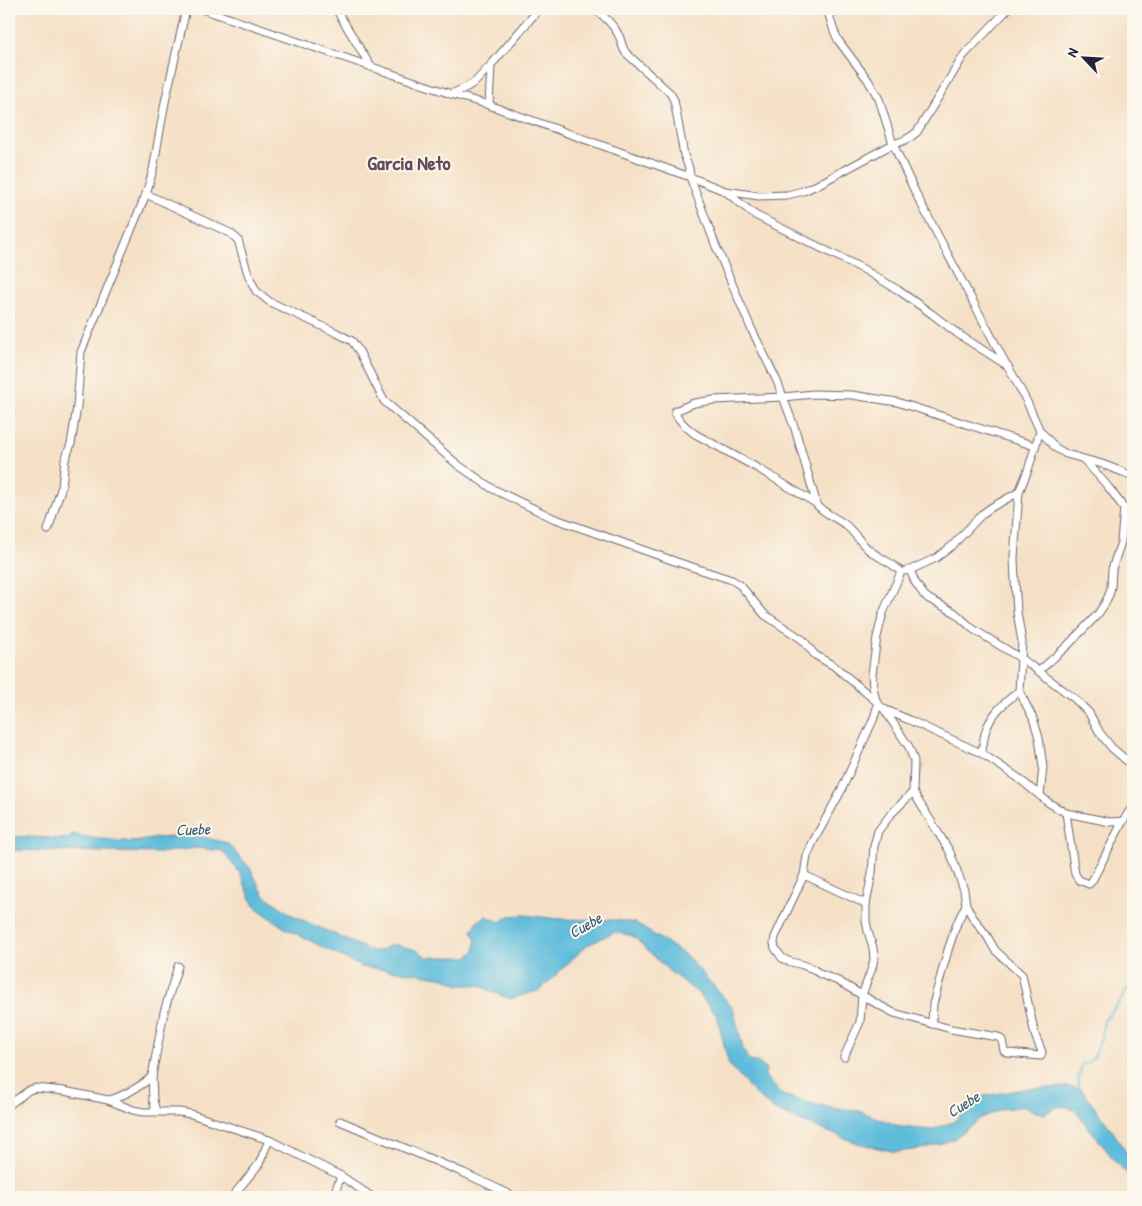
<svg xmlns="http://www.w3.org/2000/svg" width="1142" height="1206" font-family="'Patrick Hand',sans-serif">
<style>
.water{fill:#5dbcdb;stroke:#406f8b}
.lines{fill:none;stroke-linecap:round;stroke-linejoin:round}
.stream{stroke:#5dbcdb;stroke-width:2}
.minor-casing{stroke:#6c646c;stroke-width:9}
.minor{stroke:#fff;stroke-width:7}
.labels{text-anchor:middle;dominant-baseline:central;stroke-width:4;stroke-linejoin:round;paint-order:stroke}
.water-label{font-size:16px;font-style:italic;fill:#375873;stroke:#fbf7ec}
.district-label{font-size:20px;font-weight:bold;fill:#624b5a;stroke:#fbf7ec}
</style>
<rect width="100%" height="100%" fill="#fbf7ec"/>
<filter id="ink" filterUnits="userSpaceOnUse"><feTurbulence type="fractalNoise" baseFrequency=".02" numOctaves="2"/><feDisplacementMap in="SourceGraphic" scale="10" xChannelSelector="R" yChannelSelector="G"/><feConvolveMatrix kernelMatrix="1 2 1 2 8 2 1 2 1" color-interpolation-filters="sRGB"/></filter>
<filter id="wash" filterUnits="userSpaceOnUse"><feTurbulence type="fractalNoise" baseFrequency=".0096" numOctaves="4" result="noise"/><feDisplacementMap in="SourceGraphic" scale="20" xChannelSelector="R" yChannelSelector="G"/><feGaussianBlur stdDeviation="1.12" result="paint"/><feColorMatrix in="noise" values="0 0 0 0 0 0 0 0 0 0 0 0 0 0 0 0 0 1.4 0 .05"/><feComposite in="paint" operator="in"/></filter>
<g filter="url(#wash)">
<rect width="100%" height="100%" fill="#f5e0c6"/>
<path class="water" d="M72,834L91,838L134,842L157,838L195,835L227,843L250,868L264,895L292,915L371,951H380L393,944L416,950L427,957H467L475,951L476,941L472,931L477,922L486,916L500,922L510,916L524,915L559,919L614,920L635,923L687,956L733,1008L743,1049L749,1061L757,1062L766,1069L765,1076L782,1095L806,1102L836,1109L859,1111L901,1127L931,1130L953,1122L984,1096L1029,1088H1046L1068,1087L1081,1089L1114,1133L1129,1157L1133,1162V1180L1119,1166L1075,1110C1061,1103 1057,1107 1044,1114L1033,1111L1026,1106L1003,1109L981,1118L952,1140L921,1149L896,1152L857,1143L800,1121L773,1109L753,1092L729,1065L717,1016L698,993L669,971L633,936L614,932L586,946L540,990L510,999L488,990L481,985H459L445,978L415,973L362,967L283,927L254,906L240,873L222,851L196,848L159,853L9,850V836L68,839Z"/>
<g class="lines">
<path class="stream" d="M1079,1090L1078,1081L1082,1064L1088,1063L1095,1055L1102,1034L1104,1021L1118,1004L1133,981"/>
</g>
</g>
<g filter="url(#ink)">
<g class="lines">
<defs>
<g id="minor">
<path d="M202,9L451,94L489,105L690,177L725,191L755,215L863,269L898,290L932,314L958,334L1008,366L1027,402L1040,431L1056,448L1066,454L1102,464L1133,476"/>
<path d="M336,9L371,67"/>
<path d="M595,9C604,16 613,24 618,34C622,40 621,47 626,53L670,93L674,100L684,155L689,168L690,177L715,244L751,328L777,381L795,429L817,505C824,513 834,517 843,523C851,528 860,542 868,549C878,558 892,562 901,572"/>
<path d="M827,9L834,31L838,40L868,80L879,99L893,144L917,196L1007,366"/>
<path d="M451,94L467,87L475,82L491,65L539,9"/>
<path d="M489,105L491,65"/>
<path d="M725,191L759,196L787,195L803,191L817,185L893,144C903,142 909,139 917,132L964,55L1008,9"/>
<path d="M146,194L230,233L238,240L248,274L256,291L270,302L337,333L352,341L359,351L384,401L458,465L493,489L553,518L677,562L732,580L740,585L765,615L803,640L815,655L834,666L876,701"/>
<path d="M1084,460C1104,481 1120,499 1133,525"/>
<path d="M817,504L759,469L695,434C687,428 677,420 675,411L694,403L714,400L783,397L814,394L852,395L897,402L1035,446"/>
<path d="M48,530L62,486L65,460L71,444L77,407L81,352L146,194L153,170L165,102L186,9"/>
<path d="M910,570L915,582L924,595L929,599L954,612L973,629L1025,661L1075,699L1089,713L1100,733L1112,748L1133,766"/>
<path d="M906,571L910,570L936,558L952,546L982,514L992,507L1019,492"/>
<path d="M1039,671L1067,646L1098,614L1104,605L1109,595L1111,587L1112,569L1121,542L1124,508"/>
<path d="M878,704L874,718L840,793L813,842L807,856L804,875L775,937L774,943L775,948L782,958L788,961L803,965L813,969L820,974L838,981L877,1004L894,1013L951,1029L998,1037L1002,1040L1004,1051L1008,1053L1041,1056L1042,1052L1035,1035L1022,975L995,950L987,936L972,916L966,905L964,890L950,852L913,792L914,761L909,747L884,709L878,704L876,701L873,687L872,674L877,637L883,613L901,572"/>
<path d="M886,710L907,719L981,753L1017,777L1049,803L1066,813L1110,822L1123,821"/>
<path d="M981,753C984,746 983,738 986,730C992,713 1005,702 1019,691"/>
<path d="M1040,796L1043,767L1039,738L1033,718L1019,691L1022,642L1017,612L1015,580L1014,558L1019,492L1028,470L1040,431"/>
<path d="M1066,813L1075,874L1079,880L1089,884L1092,881L1123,821L1133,806"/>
<path d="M804,875L866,904"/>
<path d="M932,1024L933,1004L948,950L957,923L966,905"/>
<path d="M844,1057L860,1022L862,995L872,968L874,959L873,948L868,931L866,921V904L872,873L874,846L878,831L891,814L913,792"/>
<path d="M109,1100C121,1097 144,1085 152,1076"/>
<path d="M9,1105L29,1090L36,1088L64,1091L108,1100L133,1110L143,1112H179L191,1114L269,1140L341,1176L372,1197"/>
<path d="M156,1111L153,1100L152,1076L164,1012L178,966"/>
<path d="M340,1121L464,1173L507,1193L512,1197"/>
<path d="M232,1197L259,1164L269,1140"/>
<path d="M333,1197L341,1176"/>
</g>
</defs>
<use href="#minor" class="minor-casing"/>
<use href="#minor" class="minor"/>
</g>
</g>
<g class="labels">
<g class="water-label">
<text transform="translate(193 829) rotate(-2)">Cuebe</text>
<text transform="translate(585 925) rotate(-30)">Cuebe</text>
<text transform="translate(963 1104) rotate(-32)">Cuebe</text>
</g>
<g class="district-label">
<text x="409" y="162">Garcia Neto</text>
</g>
</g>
<rect width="1142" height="1206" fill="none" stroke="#fbf7ec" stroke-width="30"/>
<g transform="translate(1084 58) rotate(295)" stroke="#fbf7ec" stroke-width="4" paint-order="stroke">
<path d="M0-4L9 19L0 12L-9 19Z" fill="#22223b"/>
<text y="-8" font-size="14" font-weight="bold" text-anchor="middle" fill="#22223b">N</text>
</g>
</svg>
